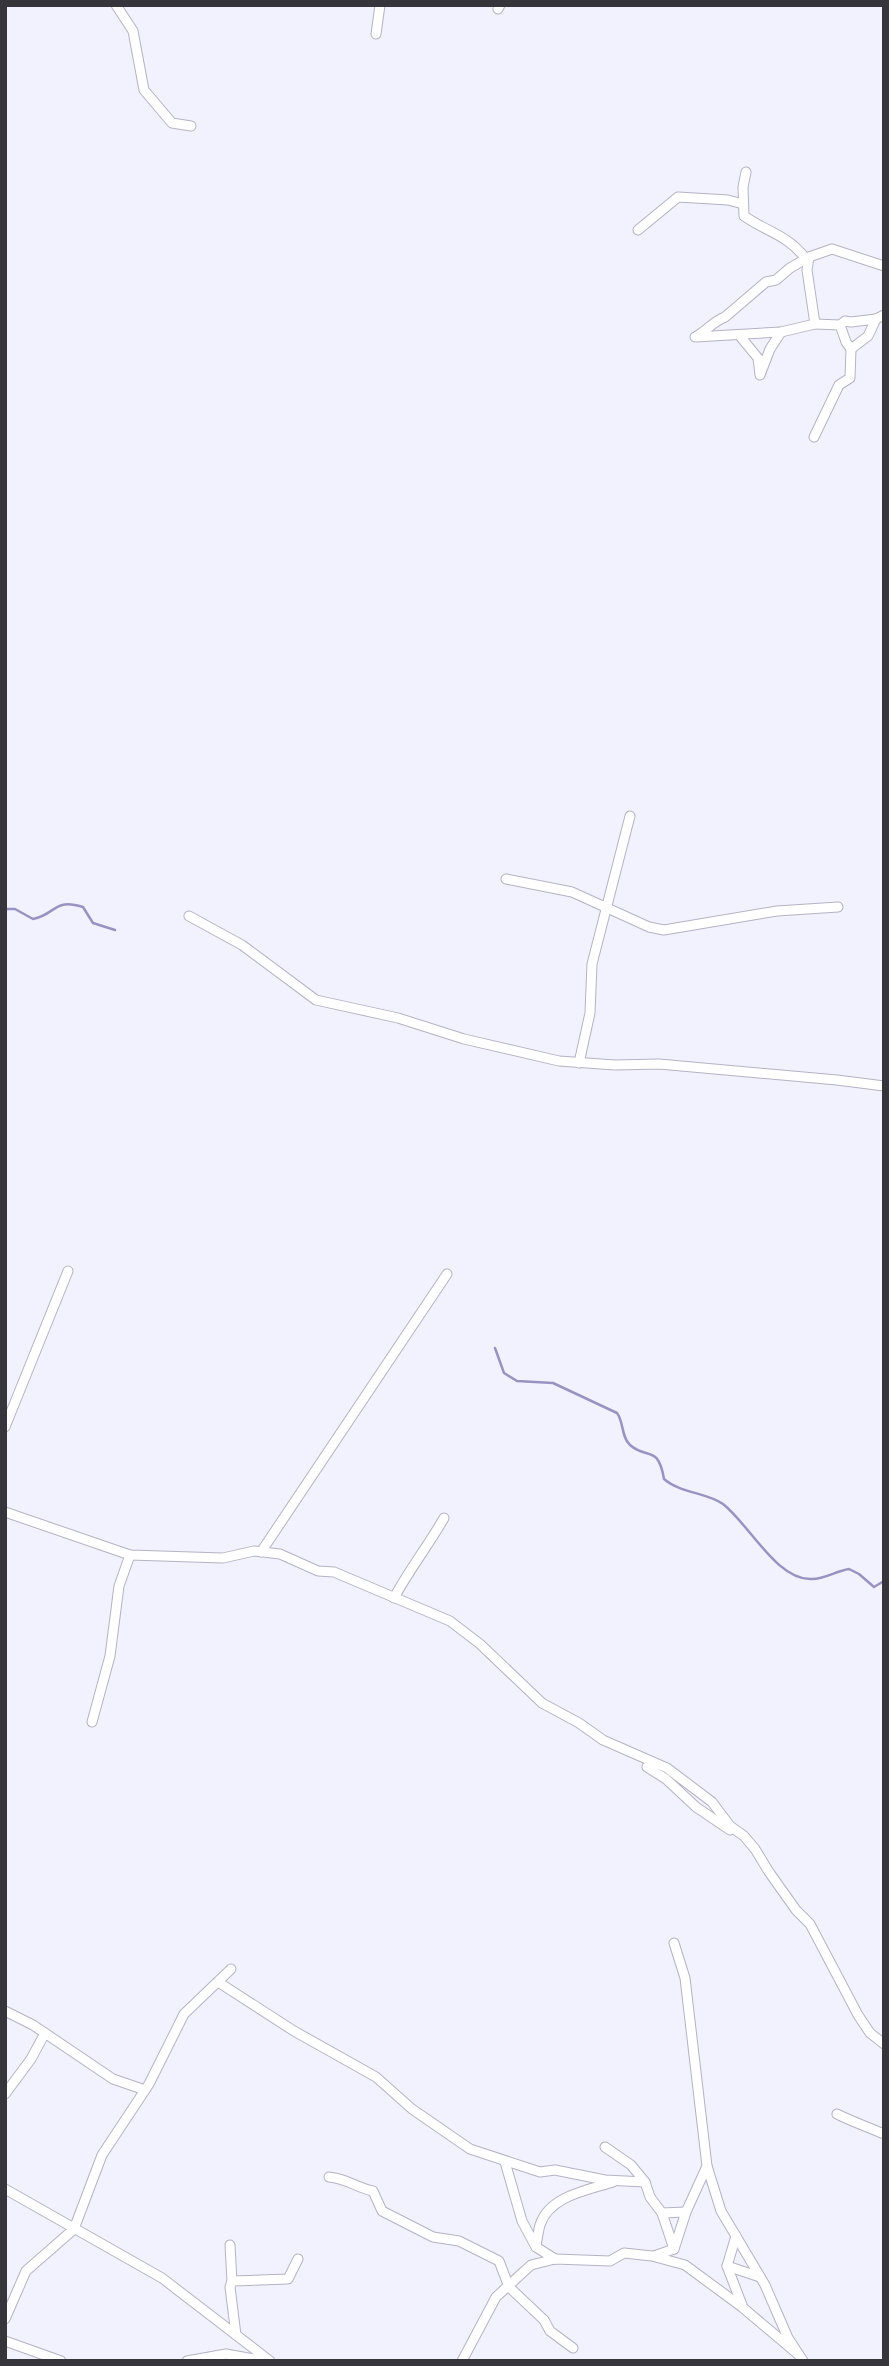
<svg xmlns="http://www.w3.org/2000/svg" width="889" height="2366" font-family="'Sofia Sans Condensed',sans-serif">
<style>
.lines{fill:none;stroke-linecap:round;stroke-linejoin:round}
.stream{stroke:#9a93c1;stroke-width:2.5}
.minor-casing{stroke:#b5b3c3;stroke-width:11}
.minor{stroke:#fff;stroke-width:9}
</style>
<rect width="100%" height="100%" fill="#f2f1fe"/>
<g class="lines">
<g class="stream">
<path d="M5,909H15L33,919C57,914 53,898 83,907L93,923L115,930"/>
<path d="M495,1348L504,1373L517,1381L553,1383L617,1413C624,1422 621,1437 630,1445C647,1460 658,1444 664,1479C680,1493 708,1493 723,1504C749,1524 777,1581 812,1579C825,1579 836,1571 849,1569L859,1574L874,1587L884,1581"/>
</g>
<defs>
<g id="minor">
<path d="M116,5L133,31L144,90L172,123L191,126"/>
<path d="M498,9L500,5"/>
<path d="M376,34L380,5"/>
<path d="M746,172L743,187L744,216C767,232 788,235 806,259"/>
<path d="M638,230L678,197L728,200L743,204"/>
<path d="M840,325L845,321L851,322L876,319"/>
<path d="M739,335L758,358L760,375L770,349L781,332"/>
<path d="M697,336C707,330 714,321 725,317L766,282L776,280L790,268L809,257"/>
<path d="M695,337L781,332L815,324L807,270L809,257L832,249L884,266"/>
<path d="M851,349L868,336L876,319L884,315"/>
<path d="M814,437L839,385L850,378L851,349L846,342L840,325L815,324"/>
<path d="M506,879L572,892L649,927L664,930L777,911L838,907"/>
<path d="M189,916L242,945L316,1000L398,1018L464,1039L559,1061L615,1065L659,1064L837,1080L884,1086"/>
<path d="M579,1063L590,1013L592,964L630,816"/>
<path d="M5,1427L68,1271"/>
<path d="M5,1512L130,1555L223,1558L254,1551L280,1554L318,1571L334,1572L450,1621L480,1644L542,1703L579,1723L603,1740L667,1768L712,1802L730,1826L744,1836L755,1849L769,1872L796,1910L810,1924L858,2015L870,2033L884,2044"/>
<path d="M261,1552L447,1274"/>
<path d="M394,1598C409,1570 428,1546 444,1518"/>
<path d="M92,1722L110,1656L119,1586L130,1555"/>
<path d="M647,1767L666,1779L696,1807L730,1830"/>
<path d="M674,1943L685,1978L707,2166L686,2212L674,2249"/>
<path d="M218,1982L294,2031L376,2077L412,2109L470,2149L540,2172L555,2170L605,2180L645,2182"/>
<path d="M5,2011L33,2025L113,2079L145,2090"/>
<path d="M5,2094L31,2059L45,2033"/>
<path d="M837,2114C853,2122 868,2127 884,2134"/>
<path d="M605,2147L631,2165L645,2182L650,2197L662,2213L674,2249L654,2256"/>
<path d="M505,2162L522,2221L536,2247L555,2259"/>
<path d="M707,2166L721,2211L765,2285L788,2338L803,2361"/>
<path d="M329,2177C348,2179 355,2187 373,2191L382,2211L433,2237L459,2241L499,2261L509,2287L544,2320L550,2331L573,2348"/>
<path d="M5,2189L162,2278L270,2361"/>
<path d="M662,2213L686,2212"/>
<path d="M736,2236L727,2266L742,2305"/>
<path d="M230,2245L232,2281"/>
<path d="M536,2247C537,2240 538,2232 540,2225C549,2196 588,2190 613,2182"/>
<path d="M727,2266L760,2277"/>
<path d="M5,2319L26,2271L74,2229L102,2155L149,2084L184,2014L231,1969"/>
<path d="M236,2335L230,2287L232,2281L288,2279L298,2259"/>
<path d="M5,2341L61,2361"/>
<path d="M187,2361L226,2354L266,2361"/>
<path d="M462,2361L496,2297L531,2265L555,2259L610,2261L624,2253L652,2256L685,2265L742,2307L799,2355"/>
</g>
</defs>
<use href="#minor" class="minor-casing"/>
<use href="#minor" class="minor"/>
</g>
<rect width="889" height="2366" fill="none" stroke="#36353b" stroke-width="14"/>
</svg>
